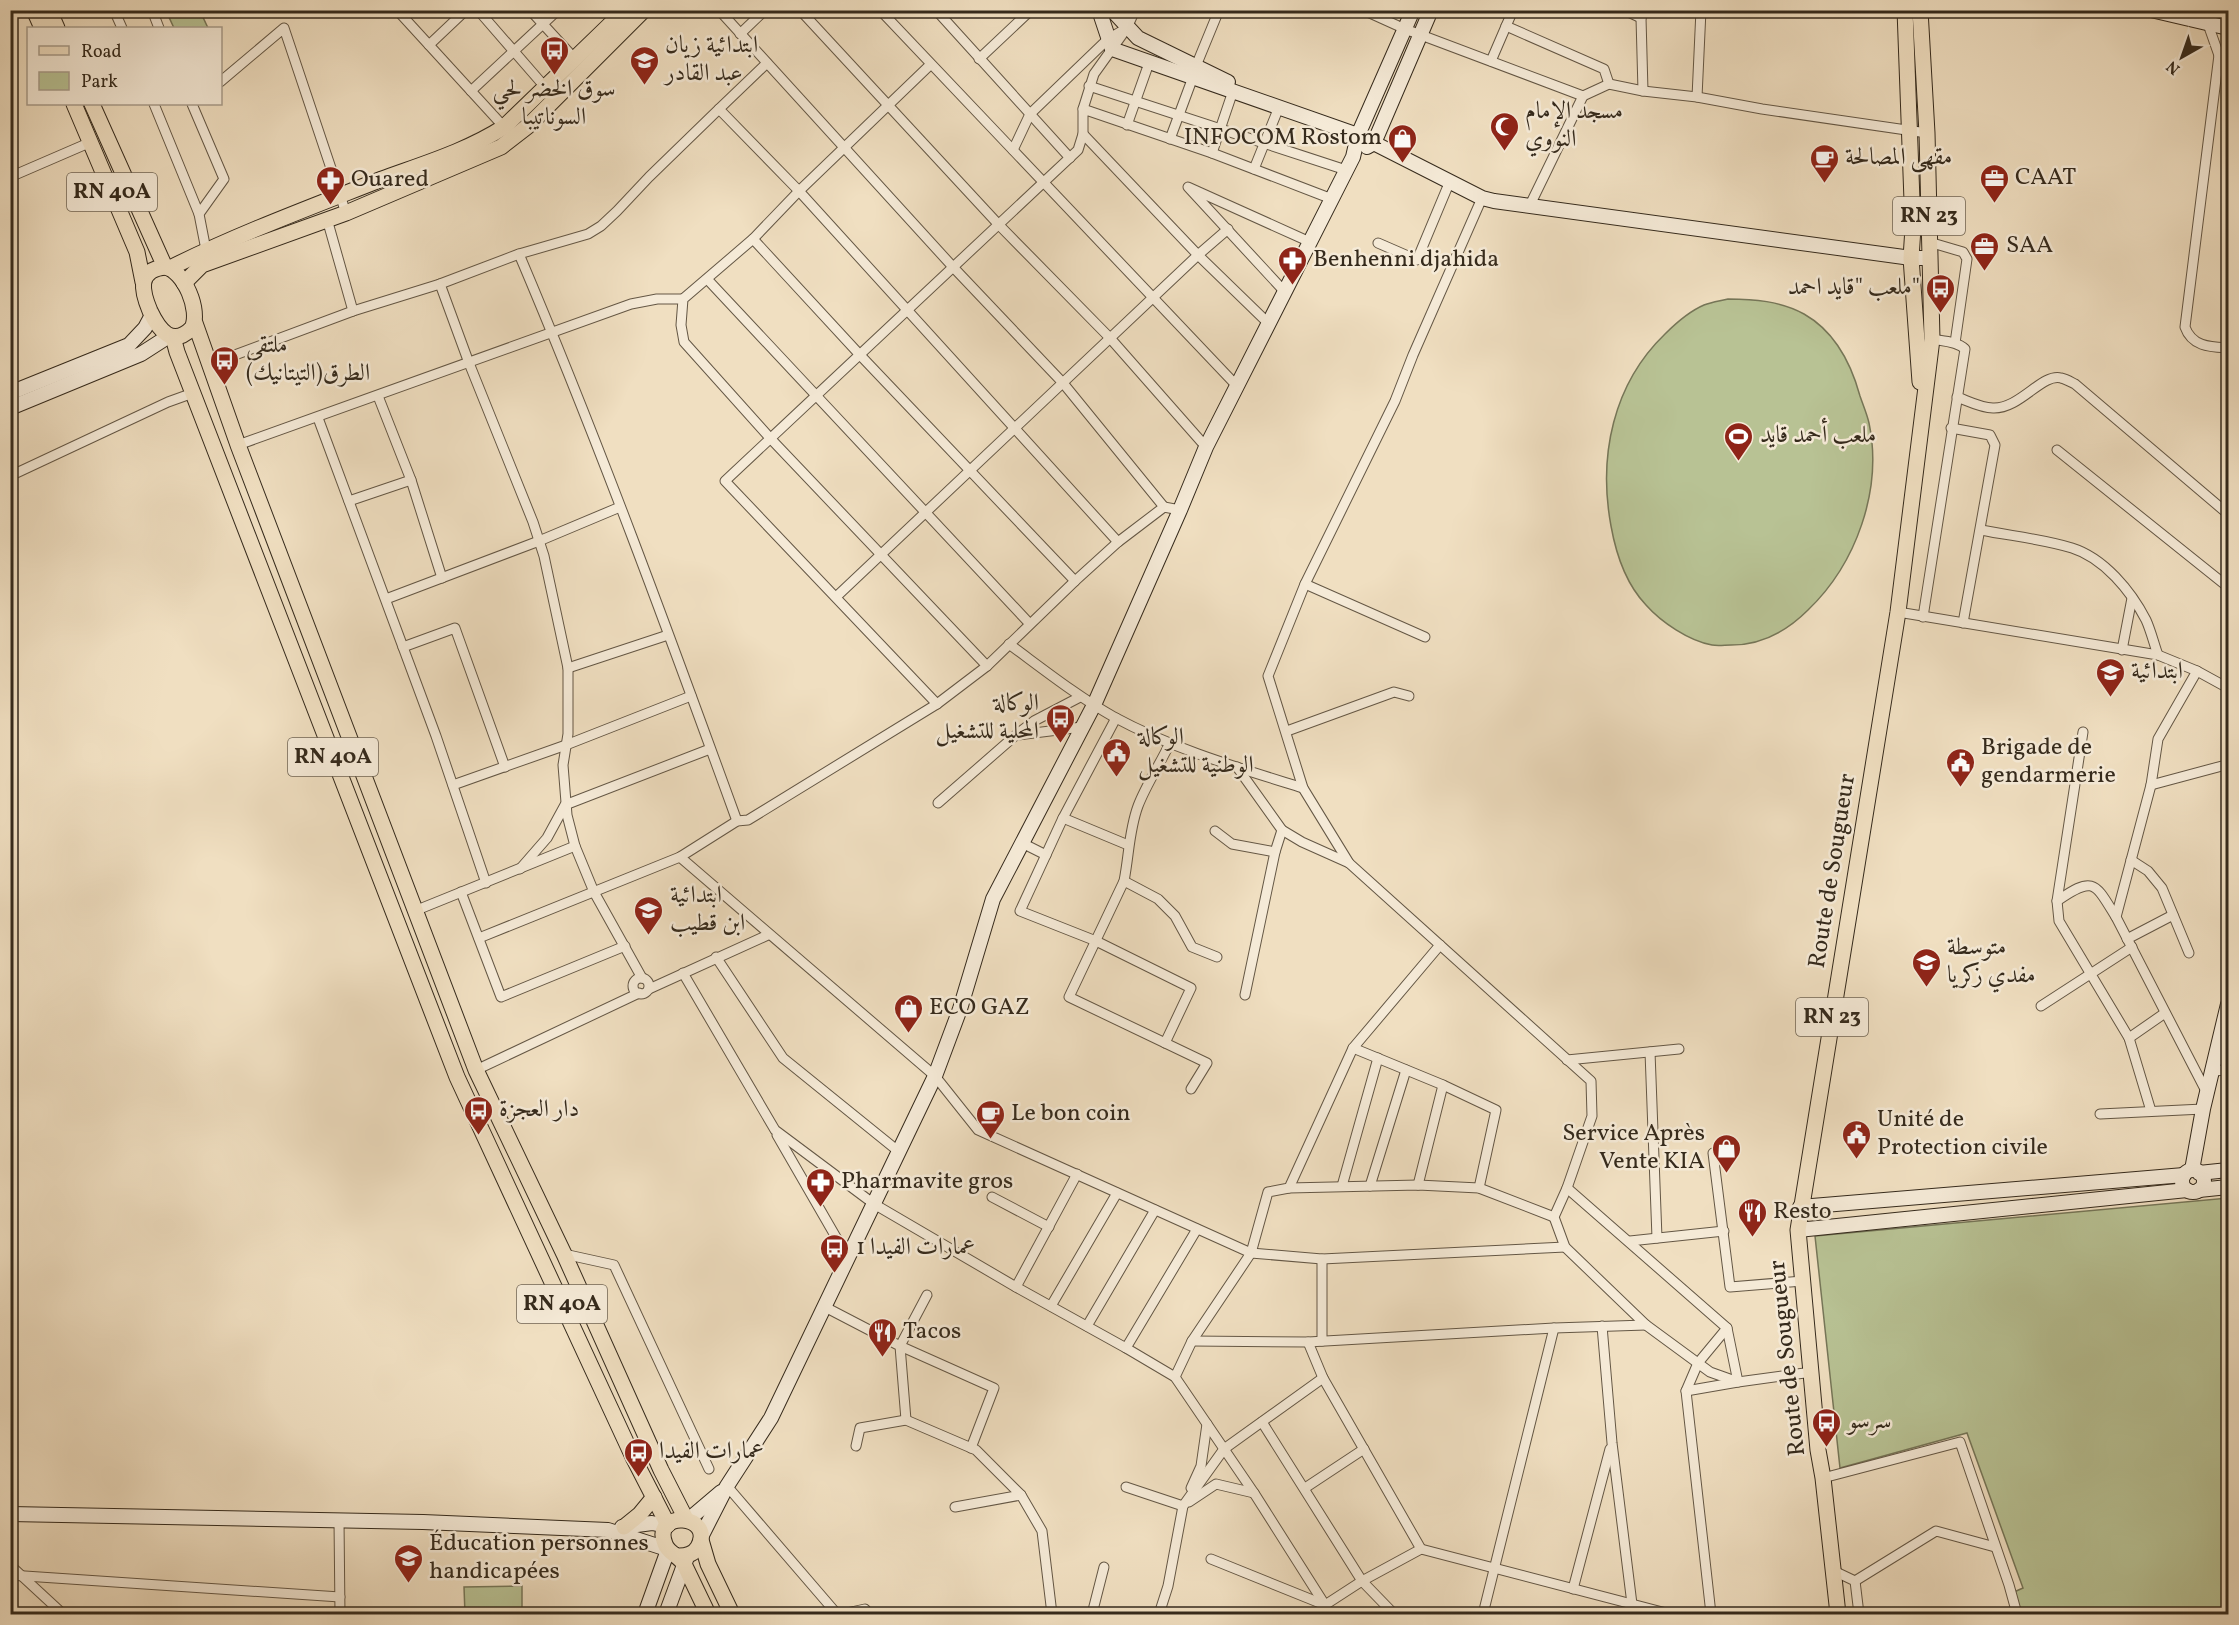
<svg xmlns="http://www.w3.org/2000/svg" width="2239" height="1625" font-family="Vollkorn,Amiri,serif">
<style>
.green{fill:#b8c294;stroke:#767658;stroke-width:1.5}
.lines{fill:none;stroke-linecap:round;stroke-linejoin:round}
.street-casing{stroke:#645745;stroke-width:11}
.secondary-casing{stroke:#352a1c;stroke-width:16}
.primary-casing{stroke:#352a1c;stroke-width:17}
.street{stroke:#f5ead7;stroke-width:9}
.secondary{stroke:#f5ead7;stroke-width:14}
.primary{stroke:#f0dfc1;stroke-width:15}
.labels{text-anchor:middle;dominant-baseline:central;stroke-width:5;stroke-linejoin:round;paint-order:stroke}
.shield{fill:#f5ead7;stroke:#6f6454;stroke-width:1.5}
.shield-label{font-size:22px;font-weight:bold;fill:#352a1c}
.poi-label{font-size:24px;fill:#352a1c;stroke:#f5ead7;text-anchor:start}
.street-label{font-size:24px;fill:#352a1c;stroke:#f5ead7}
</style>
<rect width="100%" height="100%" fill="#f0dfc1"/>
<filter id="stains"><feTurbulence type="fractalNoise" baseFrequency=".00333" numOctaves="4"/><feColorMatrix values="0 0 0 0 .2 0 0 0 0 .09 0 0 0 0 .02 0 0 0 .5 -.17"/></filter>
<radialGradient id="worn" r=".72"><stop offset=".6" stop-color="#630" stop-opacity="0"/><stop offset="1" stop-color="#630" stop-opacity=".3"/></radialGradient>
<g class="green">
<path d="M174,10L200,11L208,28H174L167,13Z"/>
<path d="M1728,299C1753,299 1781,301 1804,314C1834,331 1851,363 1860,396C1863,405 1867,414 1869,423C1883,490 1856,564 1808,610C1787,631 1761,645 1731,645C1725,645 1718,646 1712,645C1689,641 1661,622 1646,605C1626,584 1616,554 1611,526C1598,456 1613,384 1665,334C1676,323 1690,311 1704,305C1712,302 1720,301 1728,299Z"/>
<path d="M2228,1198V1614H2022L2014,1592L2023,1588L1967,1433L1840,1468L1815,1236Z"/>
<path d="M522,1586V1614H465L464,1587Z"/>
</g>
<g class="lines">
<defs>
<g id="street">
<path d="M114,10L122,28"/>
<path d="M152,10L159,28"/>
<path d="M397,10L504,127"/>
<path d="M478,10L545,87"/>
<path d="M530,10L575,59"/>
<path d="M719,10L953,267L1063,383L1164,507"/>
<path d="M800,10L999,225L1110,338L1206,447"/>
<path d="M880,10L1236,385"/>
<path d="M936,10L1070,158"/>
<path d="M1363,10L1405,29L1583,96L1609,84L1643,91L1697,97L1762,109L1927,133"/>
<path d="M1624,10L1641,18L1642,10"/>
<path d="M2203,10L2228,81"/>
<path d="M1641,18L1643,91"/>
<path d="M1506,26L1604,69L1609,84"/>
<path d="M740,34L765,10"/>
<path d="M429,45L466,10"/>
<path d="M2219,55L2185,327C2192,347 2211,347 2228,348"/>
<path d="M979,59L1031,10"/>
<path d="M1491,61L1513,10"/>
<path d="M767,63L719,109L799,191L1118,542"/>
<path d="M930,65L799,191L753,239L683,299L681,325L684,342L770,438L987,666"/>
<path d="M1196,66L1219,10"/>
<path d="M220,82L284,28L346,213"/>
<path d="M1089,86L1346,170"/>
<path d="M471,91L558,10"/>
<path d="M1697,97L1701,10"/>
<path d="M154,104L199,214"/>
<path d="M192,104L224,179L199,214L206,250"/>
<path d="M1083,109L1094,74L1127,28L1135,10"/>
<path d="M1127,125L1149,63"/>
<path d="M1083,134L1198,255L1267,322"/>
<path d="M1170,139L1193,77"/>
<path d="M1013,150L1030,114L1108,39L1127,28"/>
<path d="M1212,153L1233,91"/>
<path d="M1254,169L1279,107"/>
<path d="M10,177L91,142"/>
<path d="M1482,198L1413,355L1395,401L1305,584L1268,676L1303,788L1349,863L1591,1081L1592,1116L1567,1188L1554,1217L1565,1247L1646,1325L1710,1372L1738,1382L1812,1372"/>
<path d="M1530,205L1583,96"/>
<path d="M327,219L353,311"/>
<path d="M753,239L860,355L1075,581"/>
<path d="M1929,242L1963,252L1967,259L1955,343"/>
<path d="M1378,243L1417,260L1450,181"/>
<path d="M519,254C598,440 668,631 737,821"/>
<path d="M708,280L1029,623"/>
<path d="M440,284L469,363L533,522L544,556L568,668V734L563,765L567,815L575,846L594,892L642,978"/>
<path d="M1284,291L1188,187L1310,242"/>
<path d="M208,365L353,311L440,284L519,254L588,234L601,226L617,211L649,177L719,109"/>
<path d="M378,396L411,480L442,578"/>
<path d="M1957,397C1968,401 1981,408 1993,408C2020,409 2042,373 2061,378C2066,379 2071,382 2075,384L2228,514"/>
<path d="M318,418L436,736L486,883"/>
<path d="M1951,428L1990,435L1995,445L1963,623"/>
<path d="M238,445L631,304L657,299H683"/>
<path d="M2057,450L2228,587"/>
<path d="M10,476L168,402L193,393"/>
<path d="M10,491V554"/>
<path d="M349,501L411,480"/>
<path d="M1981,530C2011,536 2043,539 2072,548C2104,558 2131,591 2146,620C2151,631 2154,644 2158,655"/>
<path d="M1305,584L1425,637"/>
<path d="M836,597L1198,255L1228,229"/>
<path d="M386,599L539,541L620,507"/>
<path d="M1898,612L2158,655L2197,671L2228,688"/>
<path d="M1923,617L1965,349C1957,341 1942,341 1932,339"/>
<path d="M1009,644C1043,669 1077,696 1114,717C1173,749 1239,768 1303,788"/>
<path d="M403,647L455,628L505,767"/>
<path d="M2122,650L2132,598"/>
<path d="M568,668L668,635"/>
<path d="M937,704L725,481L1078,150L1083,134V109L1212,153L1332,199"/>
<path d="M1116,718L1063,818L1020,911L1096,941L1191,988L1165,1043"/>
<path d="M1287,731L1394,692L1409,696"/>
<path d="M2083,732L2057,901L2059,921L2129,1038L2151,1111"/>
<path d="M1018,735L1082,727"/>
<path d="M1170,743C1160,764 1146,785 1138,806C1129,830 1129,856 1124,881L1069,997L1207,1063L1191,1089"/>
<path d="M1237,767L1282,830L1302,842L1349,863"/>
<path d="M453,785L566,745L691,696"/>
<path d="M2151,785L2222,766L2228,767"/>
<path d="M938,803L1016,735L1034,721L1080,697"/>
<path d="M1063,818L1128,845"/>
<path d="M1215,831L1232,844L1275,852"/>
<path d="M1022,843L1046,855"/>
<path d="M680,857L935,1076L978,1130L1251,1253L1322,1259L1565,1247"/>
<path d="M2131,860L2148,871L2162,888L2189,953"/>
<path d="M520,869L547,838L565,805L710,749"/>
<path d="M1124,881L1158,899L1175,916L1192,947L1217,957"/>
<path d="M461,892L501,997L625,946"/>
<path d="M2057,901C2094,875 2095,883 2116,917L2207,1093"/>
<path d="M417,910L575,846"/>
<path d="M2116,917L2151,785L2158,739L2197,671"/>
<path d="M479,938L680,857L737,821L748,820L937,704L987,666L1075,581L1118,542L1164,507L1180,510"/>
<path d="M2127,939L2173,915"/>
<path d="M716,957L783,1058L898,1151"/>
<path d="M683,973L775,1130L874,1204L1016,1287L1126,1348L1175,1377L1254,1493L1325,1605"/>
<circle cx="641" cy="986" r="8"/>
<path d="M649,989L768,935"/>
<path d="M1245,995L1275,852L1282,830"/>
<path d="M2041,1006L2132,947"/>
<path d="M2129,1038L2165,1013"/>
<path d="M1353,1048L1443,1085L1496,1110L1479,1188"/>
<path d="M1650,1052L1657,1238"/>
<path d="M1567,1060L1679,1049"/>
<path d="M476,1070L639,993"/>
<path d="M2213,1071L2228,1070"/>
<path d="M2100,1114L2203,1109"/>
<path d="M777,1135L848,1258"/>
<path d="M1713,1153L1730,1287L1803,1281"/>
<path d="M1418,1185L1443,1085"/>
<path d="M1342,1186L1378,1058"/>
<path d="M1370,1186L1406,1070"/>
<path d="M1289,1188L1418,1185L1479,1188L1554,1217"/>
<path d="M1567,1188L1727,1328L1738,1382L1686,1391"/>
<path d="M992,1197L1049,1227"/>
<path d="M1630,1241L1724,1231"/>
<path d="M564,1254L614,1265L709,1469"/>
<path d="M1322,1259V1341"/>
<path d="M1016,1287L1077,1174"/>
<path d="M927,1295L900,1346L994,1388L971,1448"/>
<path d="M1051,1306L1117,1193"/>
<path d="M825,1307L900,1346L906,1420"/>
<path d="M1087,1326L1155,1210"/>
<path d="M1602,1326L1612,1443L1632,1604"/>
<path d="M1192,1341L1308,1342L1554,1328L1646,1325"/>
<path d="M1308,1342L1323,1378L1421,1549"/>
<path d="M1126,1348L1197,1229"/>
<path d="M1175,1377L1192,1341L1251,1253L1268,1192L1289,1188L1353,1048L1440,945"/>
<path d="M1262,1422L1362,1581L1394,1614"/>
<path d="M856,1446L860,1428L906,1420L976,1450L1021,1495L1042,1531L1052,1614"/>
<path d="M1823,1478L1960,1442L2009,1585L2017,1614"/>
<path d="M727,1486L837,1614"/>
<path d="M1126,1487L1183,1506"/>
<path d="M1191,1488L1201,1466L1207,1424"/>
<path d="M1305,1488L1364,1449"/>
<path d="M1189,1502L1216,1484L1254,1493"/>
<path d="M955,1507L1021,1495"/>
<path d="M339,1521L340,1614"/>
<path d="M1211,1559L1325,1605"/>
<path d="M10,1565L63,1614"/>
<path d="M1834,1571L1855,1581L1859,1614"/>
<path d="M10,1575L340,1597"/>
<path d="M1855,1581L1936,1531L1995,1547"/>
<path d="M1573,1589L1610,1449"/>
<path d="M1325,1605L1362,1581L1421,1549L1670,1614"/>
<path d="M842,1614L865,1609L869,1614"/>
<path d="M1092,1614L1104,1567"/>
<path d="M1159,1614L1168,1586L1183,1506L1224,1449L1323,1378"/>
<path d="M1483,1614L1554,1328"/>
<path d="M1711,1614L1686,1391L1698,1363L1727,1328"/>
</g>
<g id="secondary">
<path d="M1099,10L1112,49L1358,135L1482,198L1494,201L1911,258H1929"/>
<path d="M1112,10L1138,38L1228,82"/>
<path d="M2151,10L2228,28"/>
<path d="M2218,10L2228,13"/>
<path d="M1367,147L1374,143L1431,10"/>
<path d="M10,393L129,345L145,328L152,315"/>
<path d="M10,408L141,354L169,336"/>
<path d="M2192,1170L2203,1109L2228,1004"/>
<circle cx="2193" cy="1181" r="11"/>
<path d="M2199,1173L2228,1170"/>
<path d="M2199,1190L2228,1187"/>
<path d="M1800,1207L2184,1175"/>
<path d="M1798,1230L2187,1190"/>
<path d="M10,1514L423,1522L608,1530L667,1549"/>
<path d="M688,1520L721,1492"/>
<path d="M622,1527L652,1523L667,1526"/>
<path d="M701,1537L727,1486L771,1418L935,1076L960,1009L993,899L1094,705L1180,510L1206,447L1353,157L1358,135L1413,10"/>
<path d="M645,1614L668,1550"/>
<path d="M666,1614L687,1557"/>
</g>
<g id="primary">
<path d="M34,10L42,28"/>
<path d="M49,10L57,28"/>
<path d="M1905,10L1913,228L1911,258L1920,382"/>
<path d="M74,104L137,252L143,282"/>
<path d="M92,104L165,267"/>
<path d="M165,267C184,270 201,311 192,328C172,348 159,330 150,311C142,292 136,270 165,267Z"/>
<path d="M170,268C238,234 311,207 382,179C423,164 467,151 504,127L625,10"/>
<path d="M184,283L202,265L346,213L501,147L528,126L644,10"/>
<path d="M195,323L238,445L476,1070L564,1254L661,1470L686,1519"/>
<path d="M173,337L177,352L457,1077L633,1457L668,1525"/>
<path d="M624,1527L640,1514L654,1497"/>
<path d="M701,1540L708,1564L732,1614"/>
<path d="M679,1556C687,1556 694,1554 698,1547C716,1514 651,1509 665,1544C668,1553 678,1555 684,1564L708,1614"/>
<path d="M1838,1614L1823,1478L1818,1450L1798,1230L1898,612L1932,339L1927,133L1920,10"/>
</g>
</defs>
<use href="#street" class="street-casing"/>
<use href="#secondary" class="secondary-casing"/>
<use href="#primary" class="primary-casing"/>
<use href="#street" class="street"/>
<use href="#secondary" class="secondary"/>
<use href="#primary" class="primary"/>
</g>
<defs>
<symbol id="bus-pin" viewBox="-11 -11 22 30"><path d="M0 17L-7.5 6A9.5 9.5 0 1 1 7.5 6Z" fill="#8f2418" stroke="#f5ead7"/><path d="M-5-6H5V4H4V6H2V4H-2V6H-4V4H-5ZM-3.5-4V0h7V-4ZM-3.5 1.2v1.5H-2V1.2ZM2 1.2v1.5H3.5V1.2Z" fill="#fff"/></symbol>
<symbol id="school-pin" viewBox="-11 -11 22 30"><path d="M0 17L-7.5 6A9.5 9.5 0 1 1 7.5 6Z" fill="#8f2418" stroke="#f5ead7"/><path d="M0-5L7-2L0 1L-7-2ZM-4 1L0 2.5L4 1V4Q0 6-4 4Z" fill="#fff"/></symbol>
<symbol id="mosque-pin" viewBox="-11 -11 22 30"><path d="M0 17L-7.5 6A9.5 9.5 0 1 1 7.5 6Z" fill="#8f2418" stroke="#f5ead7"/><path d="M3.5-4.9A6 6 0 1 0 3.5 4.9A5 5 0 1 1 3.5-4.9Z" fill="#fff"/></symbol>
<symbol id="shop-pin" viewBox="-11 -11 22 30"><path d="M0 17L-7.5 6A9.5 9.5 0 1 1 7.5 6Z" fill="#8f2418" stroke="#f5ead7"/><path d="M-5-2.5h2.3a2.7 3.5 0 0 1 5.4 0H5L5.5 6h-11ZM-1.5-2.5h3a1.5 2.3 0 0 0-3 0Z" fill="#fff"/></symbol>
<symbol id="cafe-pin" viewBox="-11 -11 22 30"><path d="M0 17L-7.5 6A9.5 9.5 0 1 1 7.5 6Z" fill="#8f2418" stroke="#f5ead7"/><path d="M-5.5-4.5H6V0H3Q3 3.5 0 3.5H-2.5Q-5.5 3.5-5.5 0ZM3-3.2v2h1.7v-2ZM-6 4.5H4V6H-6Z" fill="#fff"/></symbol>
<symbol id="office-pin" viewBox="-11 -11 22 30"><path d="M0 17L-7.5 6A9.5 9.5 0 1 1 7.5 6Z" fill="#8f2418" stroke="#f5ead7"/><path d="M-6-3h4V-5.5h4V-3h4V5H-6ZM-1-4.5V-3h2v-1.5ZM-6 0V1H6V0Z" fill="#fff"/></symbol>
<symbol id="pharmacy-pin" viewBox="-11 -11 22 30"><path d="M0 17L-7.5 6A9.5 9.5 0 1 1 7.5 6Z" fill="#8f2418" stroke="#f5ead7"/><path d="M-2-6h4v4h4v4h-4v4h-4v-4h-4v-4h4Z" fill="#fff"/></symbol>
<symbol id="stadium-pin" viewBox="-11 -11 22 30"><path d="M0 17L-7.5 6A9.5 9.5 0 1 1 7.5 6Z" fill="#8f2418" stroke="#f5ead7"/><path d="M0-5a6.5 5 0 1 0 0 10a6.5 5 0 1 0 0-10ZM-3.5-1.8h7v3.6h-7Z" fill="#fff"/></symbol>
<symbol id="civic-pin" viewBox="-11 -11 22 30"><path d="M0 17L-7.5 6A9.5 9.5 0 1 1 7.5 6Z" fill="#8f2418" stroke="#f5ead7"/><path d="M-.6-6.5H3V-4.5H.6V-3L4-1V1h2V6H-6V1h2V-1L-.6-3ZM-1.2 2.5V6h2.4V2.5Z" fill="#fff"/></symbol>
<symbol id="restaurant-pin" viewBox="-11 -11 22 30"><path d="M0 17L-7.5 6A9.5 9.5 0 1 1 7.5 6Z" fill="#8f2418" stroke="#f5ead7"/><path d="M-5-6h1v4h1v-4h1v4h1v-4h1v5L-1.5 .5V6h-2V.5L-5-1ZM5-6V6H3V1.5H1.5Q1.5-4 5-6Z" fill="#fff"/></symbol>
<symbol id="university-pin" viewBox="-11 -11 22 30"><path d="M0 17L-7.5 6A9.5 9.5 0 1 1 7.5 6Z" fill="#8f2418" stroke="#f5ead7"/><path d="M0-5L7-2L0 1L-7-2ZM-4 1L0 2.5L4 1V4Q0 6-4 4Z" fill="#fff"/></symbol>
</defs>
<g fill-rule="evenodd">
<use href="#bus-pin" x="538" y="34" width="33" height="45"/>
<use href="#school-pin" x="628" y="44" width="33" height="45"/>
<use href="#mosque-pin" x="1488" y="110" width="33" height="45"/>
<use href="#shop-pin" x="1386" y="122" width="33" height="45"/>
<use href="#cafe-pin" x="1808" y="142" width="33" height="45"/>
<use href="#office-pin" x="1978" y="162" width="33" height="45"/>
<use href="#pharmacy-pin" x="314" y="164" width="33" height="45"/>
<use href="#office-pin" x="1968" y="230" width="33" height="45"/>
<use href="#pharmacy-pin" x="1276" y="244" width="33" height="45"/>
<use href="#bus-pin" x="1924" y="272" width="33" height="45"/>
<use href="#bus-pin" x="208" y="344" width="33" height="45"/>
<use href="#stadium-pin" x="1722" y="420" width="33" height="45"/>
<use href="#school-pin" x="2094" y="656" width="33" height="45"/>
<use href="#bus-pin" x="1044" y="702" width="33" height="45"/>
<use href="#civic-pin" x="1100" y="736" width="33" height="45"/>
<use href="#civic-pin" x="1944" y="746" width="33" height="45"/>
<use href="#school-pin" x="632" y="894" width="33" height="45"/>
<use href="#school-pin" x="1910" y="946" width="33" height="45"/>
<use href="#shop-pin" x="892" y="992" width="33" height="45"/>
<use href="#bus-pin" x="462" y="1094" width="33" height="45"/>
<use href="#cafe-pin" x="974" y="1098" width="33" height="45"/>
<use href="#civic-pin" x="1840" y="1118" width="33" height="45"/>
<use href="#shop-pin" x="1710" y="1132" width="33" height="45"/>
<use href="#pharmacy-pin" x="804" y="1166" width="33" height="45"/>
<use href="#restaurant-pin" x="1736" y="1196" width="33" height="45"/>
<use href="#bus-pin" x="818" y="1232" width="33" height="45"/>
<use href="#restaurant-pin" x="866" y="1316" width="33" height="45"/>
<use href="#bus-pin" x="1810" y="1406" width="33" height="45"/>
<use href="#bus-pin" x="622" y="1436" width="33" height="45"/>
<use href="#university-pin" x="392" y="1542" width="33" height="45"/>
</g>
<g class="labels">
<g class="shield">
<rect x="67" y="173" width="90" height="38" rx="4.5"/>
<rect x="1893" y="197" width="72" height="38" rx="4.5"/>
<rect x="288" y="738" width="90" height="38" rx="4.5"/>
<rect x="1796" y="998" width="72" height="38" rx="4.5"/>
<rect x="517" y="1285" width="90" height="38" rx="4.5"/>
</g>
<g class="shield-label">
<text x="112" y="192">RN 40A</text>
<text x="1929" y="216">RN 23</text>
<text x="333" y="757">RN 40A</text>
<text x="1832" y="1017">RN 23</text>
<text x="562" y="1304">RN 40A</text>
</g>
<g class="poi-label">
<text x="665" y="46">ابتدائية زيان<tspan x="665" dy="28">عبد القادر</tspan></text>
<text x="554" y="90" text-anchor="middle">سوق الخضر لحي<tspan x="554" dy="28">السوناتيبا</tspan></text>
<text x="1525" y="112">مسجد الإمام<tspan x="1525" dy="28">النووي</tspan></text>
<text x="1382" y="138" text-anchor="end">INFOCOM Rostom</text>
<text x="1845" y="158">مقهى المصالحة</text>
<text x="2015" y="178">CAAT</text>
<text x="351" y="180">Ouared</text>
<text x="2006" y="246">SAA</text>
<text x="1313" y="260">Benhenni djahida</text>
<text x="1920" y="288" text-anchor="end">ملعب "قايد احمد"</text>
<text x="246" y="346">ملتقى<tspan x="246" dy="28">الطرق(التيتانيك)</tspan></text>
<text x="1760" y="436">ملعب أحمد قايد</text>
<text x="2131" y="672">ابتدائية</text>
<text x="1039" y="704" text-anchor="end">الوكالة<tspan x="1039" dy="28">المحلية للتشغيل</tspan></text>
<text x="1138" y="738">الوكالة<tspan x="1138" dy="28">الوطنية للتشغيل</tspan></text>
<text x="1981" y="748">Brigade de<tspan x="1981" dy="28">gendarmerie</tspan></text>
<text x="670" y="896">ابتدائية<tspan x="670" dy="28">ابن قطيب</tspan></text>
<text x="1947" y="948">متوسطة<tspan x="1947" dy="28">مفدي زكريا</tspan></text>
<text x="929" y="1008">ECO GAZ</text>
<text x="499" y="1110">دار العجزة</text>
<text x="1011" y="1114">Le bon coin</text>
<text x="1877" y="1120">Unité de<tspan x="1877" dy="28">Protection civile</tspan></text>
<text x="1705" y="1134" text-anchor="end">Service Après<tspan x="1705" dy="28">Vente KIA</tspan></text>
<text x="841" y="1182">Pharmavite gros</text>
<text x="1773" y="1212">Resto</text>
<text x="856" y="1248">عمارات الفيدا 1</text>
<text x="903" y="1332">Tacos</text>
<text x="1848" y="1422">سرسو</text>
<text x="659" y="1452">عمارات الفيدا</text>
<text x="429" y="1544">Éducation personnes<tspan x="429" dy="28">handicapées</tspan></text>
</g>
<g class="street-label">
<text transform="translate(1833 871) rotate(-81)">Route de Sougueur</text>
<text transform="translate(1788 1358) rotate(-96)">Route de Sougueur</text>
</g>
</g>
<rect width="2239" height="1625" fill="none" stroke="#f0dfc1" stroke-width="36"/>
<rect x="12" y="12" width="2215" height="1601" fill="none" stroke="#352a1c" stroke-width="3"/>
<rect x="18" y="18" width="2203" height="1589" fill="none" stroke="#352a1c" stroke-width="1.5"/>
<rect x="27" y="27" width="195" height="78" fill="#f5ead7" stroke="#a89d8c" stroke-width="1.5"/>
<rect x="39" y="46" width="30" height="9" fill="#f0dfc1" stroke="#a89d8c" stroke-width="1.5"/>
<text x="81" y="57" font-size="18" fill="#352a1c">Road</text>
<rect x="39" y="72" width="30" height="18" fill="#b8c294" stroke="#a89d8c" stroke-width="1.5"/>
<text x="81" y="87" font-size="18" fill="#352a1c">Park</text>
<g transform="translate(2182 57) rotate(220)" stroke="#f5ead7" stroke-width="4.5" paint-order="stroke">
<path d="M0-4.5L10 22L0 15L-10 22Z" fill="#352a1c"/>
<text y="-9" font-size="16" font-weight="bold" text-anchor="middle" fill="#352a1c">N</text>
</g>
<rect width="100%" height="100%" filter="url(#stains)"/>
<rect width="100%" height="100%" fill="url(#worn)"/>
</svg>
